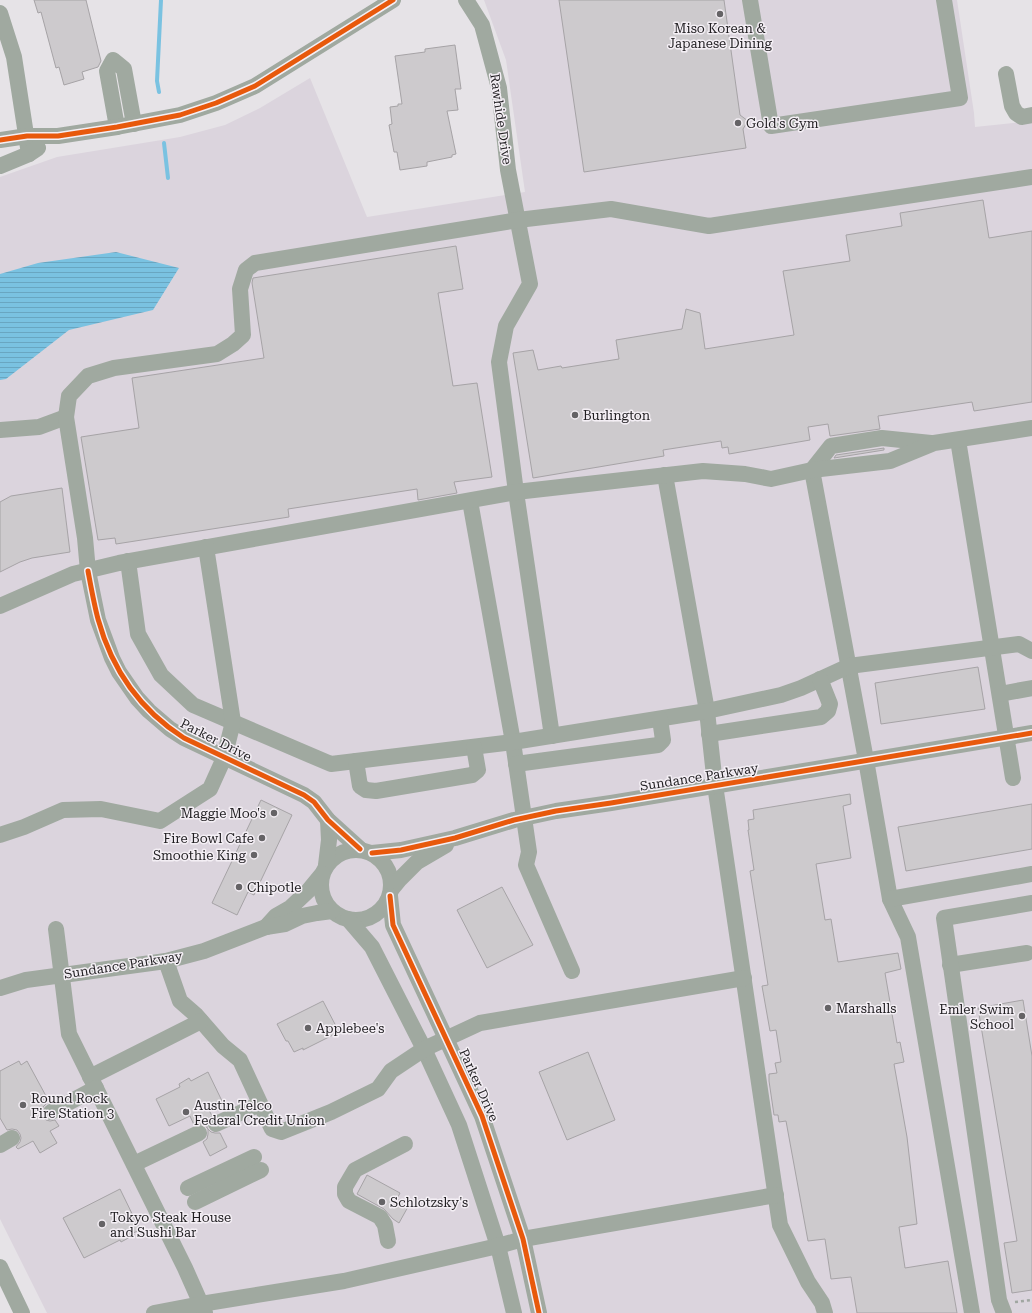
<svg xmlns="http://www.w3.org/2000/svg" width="1032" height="1313" font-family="'Roboto Serif',serif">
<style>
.built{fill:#dbd4dd}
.water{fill:url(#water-rules)}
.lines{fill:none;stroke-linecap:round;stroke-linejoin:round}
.stream{stroke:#7ac2e1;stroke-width:4}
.building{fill:#cdcacd;stroke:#a6a3a6}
.path{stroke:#a0a6a1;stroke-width:2.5;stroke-dasharray:3 3;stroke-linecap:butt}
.minor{stroke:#a0a9a0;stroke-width:16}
.cycleway-casing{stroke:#f4eff5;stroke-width:8}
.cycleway{stroke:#e8590c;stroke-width:5}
.poi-dot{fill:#656366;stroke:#f4eff5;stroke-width:1.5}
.labels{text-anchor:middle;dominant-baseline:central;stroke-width:3;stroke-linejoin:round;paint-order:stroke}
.poi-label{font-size:13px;fill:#201e21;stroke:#f4eff5;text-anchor:start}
.street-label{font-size:13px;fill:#201e21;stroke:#f4eff5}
</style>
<defs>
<pattern id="water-rules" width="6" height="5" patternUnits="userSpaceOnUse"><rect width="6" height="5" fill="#7ac2e1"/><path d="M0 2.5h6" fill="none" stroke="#69a6c1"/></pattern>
</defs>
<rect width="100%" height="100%" fill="#e6e3e7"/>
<path class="built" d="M484,0H957L974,113L975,127L1032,121V1313H47L0,1219V177L57,157L180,137L225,125L260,108L310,78L367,217L525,192L506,60Z"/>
<path class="water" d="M116,252L179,268L153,310L69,330L6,379L0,380V274L38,263Z"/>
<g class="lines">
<g class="stream">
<path d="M159,92L157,81L161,0"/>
<path d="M164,143L168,178"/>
</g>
</g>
<g class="building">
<path d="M34,0H86L101,61L98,67L82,72L84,79L64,85L59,67L56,68L41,12L38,13Z"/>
<path d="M559,0H724L740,115L748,121L743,129L746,148L584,172Z"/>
<path d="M455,45L461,89H455L458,110L447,111L456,154L452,155V157L427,162V166L400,170L397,152H394L389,125L392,124L390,107L398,106V104H402L395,56L425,52V49Z"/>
<path d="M983,200L989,238L1032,231V402L974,411L972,402L878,416L880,429L830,436L828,424L808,427L810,440L729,454L728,447L722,448L721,441L663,450L664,456L533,478L513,353L533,350L538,370L561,366L562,368L619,359L616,340L682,329L686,309L700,313L705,349L794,335L783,271L850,261L846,235L902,226L900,213Z"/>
<path d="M456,246L463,289L438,293L453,386L477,383L492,477L454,482L457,493L418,500L417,489L288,509L289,517L116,544L115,538L98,540L81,437L139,428L132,378L264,358L252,283L253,278Z"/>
<path d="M884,448V450L834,458L836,455Z"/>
<path d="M62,488L70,552L32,558L20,562L0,572V502L11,496Z"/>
<path d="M978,667L985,709L881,724L875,683Z"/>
<path d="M850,794L851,804L843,806L851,858L816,864L825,920L831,919L838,962L898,953L901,969L885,973L897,1043L900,1042L904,1062L894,1064L907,1137L917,1224L899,1227L905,1268L948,1261L957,1313H857L851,1277L831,1279L825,1239L808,1241L786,1121L779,1122L778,1115H774L769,1081V1074L777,1073L775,1063L781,1062L776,1030L770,1031L762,986L768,985L750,871L754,870L748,830H749L748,820L754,819L753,810Z"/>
<path d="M261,800L292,815L254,895L248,892L237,915L212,903Z"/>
<path d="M1032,804V849L906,871L898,827Z"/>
<path d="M502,887L533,945L487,968L457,910Z"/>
<path d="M1023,1000L1032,1056V1290L1012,1293L1004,1243L1017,1241L978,1008Z"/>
<path d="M323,1001L339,1032L303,1050V1048L294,1052L288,1041H286L277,1024Z"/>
<path d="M588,1052L615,1120L567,1140L539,1072Z"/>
<path d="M19,1061L21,1065L27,1061L46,1096L43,1098L46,1104L43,1107L42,1111L43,1117L46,1120L50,1121L55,1120L59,1126L50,1131L57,1143L40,1153L33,1141L18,1149L16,1147L20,1142L21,1138L20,1134L17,1130L12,1129L7,1130L0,1118V1071Z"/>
<path d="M208,1072L222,1101L208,1108L212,1116L208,1119L207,1123V1128L211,1132L215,1133H220L227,1147L210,1156L203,1142L207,1139L208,1134V1129L205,1125L200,1124L194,1125L190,1116L169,1126L156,1099L180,1087L179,1084L189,1078L191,1081Z"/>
<path d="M367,1175L400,1193L397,1199L409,1205L399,1223L393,1219L384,1209L357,1194Z"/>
<path d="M120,1189L140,1230L133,1233L134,1235L121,1242L120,1240L84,1258L63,1218Z"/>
</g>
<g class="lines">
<path class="path" d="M1015,1302L1032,1300"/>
<g class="minor">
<path d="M466,0L482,25L499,88L508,170L530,284L506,326L499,362L516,492L552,736"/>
<path d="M750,0L771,126L960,98L944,0"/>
<path d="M0,13L14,57L29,154"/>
<path d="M1006,74L1012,106L1016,113L1022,117L1032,115"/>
<path d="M117,127L107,71L113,60L124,69L134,124"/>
<path d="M0,140L27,136H58L117,127L180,115L216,103L255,86L393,0"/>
<path d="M0,166L29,154L38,148"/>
<path d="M0,430L39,427L66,417"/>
<path d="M958,440L1013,778"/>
<path d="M931,443L882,438L831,446L812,470L866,760L890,899L908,937L972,1313"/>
<path d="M665,475L707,711L715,785L780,1225L808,1282L822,1303L825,1313"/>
<path d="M470,501L513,742L529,852L526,865L572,971"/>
<path d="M128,561L138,634L161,675L193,705L331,764L513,742L707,711L781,695L801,688L849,666L1019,644L1032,651"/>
<path d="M0,606L73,574L119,563L516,492L703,471L745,474L771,479L812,470L890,461L934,443L1032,428"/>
<path d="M1000,694L1032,688"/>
<path d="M709,734L821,717L828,711L830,704L820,679"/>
<path d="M356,761L360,786L366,790L376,791L472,775L478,770L474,747"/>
<path d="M516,764L658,745L663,740L660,719"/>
<path d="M0,835L24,827L63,810L101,809L160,821L210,789L224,758L233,722L206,547"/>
<path d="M360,849L328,820L314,802L304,795L184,738L170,729L149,711L137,698L119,672L112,658L98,620L88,571L85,538L66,417L69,396L88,376L114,368L217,354L233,344L243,335L240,289L246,270L255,263L518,220L611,209L709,226L1032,177"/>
<circle cx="356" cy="885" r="35"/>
<path d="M372,853L401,850L455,838L514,820L556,811L611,803L1032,733"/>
<path d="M326,865L329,840L328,820"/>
<path d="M391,890L400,879L417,862L446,845"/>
<path d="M390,896L393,925L482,1116L523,1239L539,1313"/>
<path d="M890,899L1032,874"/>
<path d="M348,919L372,947L424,1049L459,1125L498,1246L514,1313"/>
<path d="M266,927L276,916L290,908L308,891L322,874"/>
<path d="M56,929L69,1034L185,1268L205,1313"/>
<path d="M166,961L180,1001L196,1015L223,1046L240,1060L272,1129L281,1132L331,1112L378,1089L391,1071L424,1049L480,1023L744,978"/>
<path d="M950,965L1027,953"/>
<path d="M0,988L26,980L166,961L204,951L266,927L285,924L302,916L317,913L332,911"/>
<path d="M90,1077L201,1021"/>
<path d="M51,1112L96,1088"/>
<path d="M216,1124L260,1104"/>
<path d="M0,1145L12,1138"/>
<path d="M134,1164L199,1133"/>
<path d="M188,1188L254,1157"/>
<path d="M195,1202L261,1170"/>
<path d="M388,1241L385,1225L380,1217L349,1201L345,1194V1187L355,1170L405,1144"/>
<path d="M0,1267L22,1313"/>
<path d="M154,1313L201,1304L344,1281L498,1246L523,1239L776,1195"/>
<path d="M1004,1313L999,1300L944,918L1032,903"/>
</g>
<defs>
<g id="cycleway">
<path d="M0,140L27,136H58L117,127L180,115L216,103L255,86L393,0"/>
<path d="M88,571C91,587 94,604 98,619C112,670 140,710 184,738L304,795L314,802L328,820L360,849"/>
<path d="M372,853L401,850L455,838L514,820L556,811L611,803L1032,733"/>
<path d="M390,896L393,925L482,1116L523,1239L539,1313"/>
</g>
</defs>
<use href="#cycleway" class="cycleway-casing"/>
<use href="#cycleway" class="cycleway"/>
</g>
<g class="poi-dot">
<circle cx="720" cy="14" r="4"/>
<circle cx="738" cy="123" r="4"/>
<circle cx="575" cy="415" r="4"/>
<circle cx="274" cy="813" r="4"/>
<circle cx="262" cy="838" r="4"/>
<circle cx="254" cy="855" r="4"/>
<circle cx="239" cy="887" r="4"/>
<circle cx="828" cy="1008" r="4"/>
<circle cx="1022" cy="1016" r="4"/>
<circle cx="308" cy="1028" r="4"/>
<circle cx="23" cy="1105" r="4"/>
<circle cx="186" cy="1112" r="4"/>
<circle cx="382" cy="1202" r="4"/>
<circle cx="102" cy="1224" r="4"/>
</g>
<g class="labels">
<g class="poi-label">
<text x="720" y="28" text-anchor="middle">Miso Korean &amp;<tspan x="720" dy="15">Japanese Dining</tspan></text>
<text x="746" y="123">Gold's Gym</text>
<text x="583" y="415">Burlington</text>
<text x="266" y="813" text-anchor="end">Maggie Moo's</text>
<text x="254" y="838" text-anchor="end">Fire Bowl Cafe</text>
<text x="246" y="855" text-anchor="end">Smoothie King</text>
<text x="247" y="887">Chipotle</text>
<text x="836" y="1008">Marshalls</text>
<text x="1014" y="1009" text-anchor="end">Emler Swim<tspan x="1014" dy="15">School</tspan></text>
<text x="316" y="1028">Applebee's</text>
<text x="31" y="1098">Round Rock<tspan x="31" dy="15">Fire Station 3</tspan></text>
<text x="194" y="1105">Austin Telco<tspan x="194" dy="15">Federal Credit Union</tspan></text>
<text x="390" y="1202">Schlotzsky's</text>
<text x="110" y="1217">Tokyo Steak House<tspan x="110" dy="15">and Sushi Bar</tspan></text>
</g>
<g class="street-label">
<text transform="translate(501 119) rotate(82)">Rawhide Drive</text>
<text transform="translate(216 740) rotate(27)">Parker Drive</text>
<text transform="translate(699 777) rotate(-9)">Sundance Parkway</text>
<text transform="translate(123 965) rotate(-9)">Sundance Parkway</text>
<text transform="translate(479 1085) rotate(66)">Parker Drive</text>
</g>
</g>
</svg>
